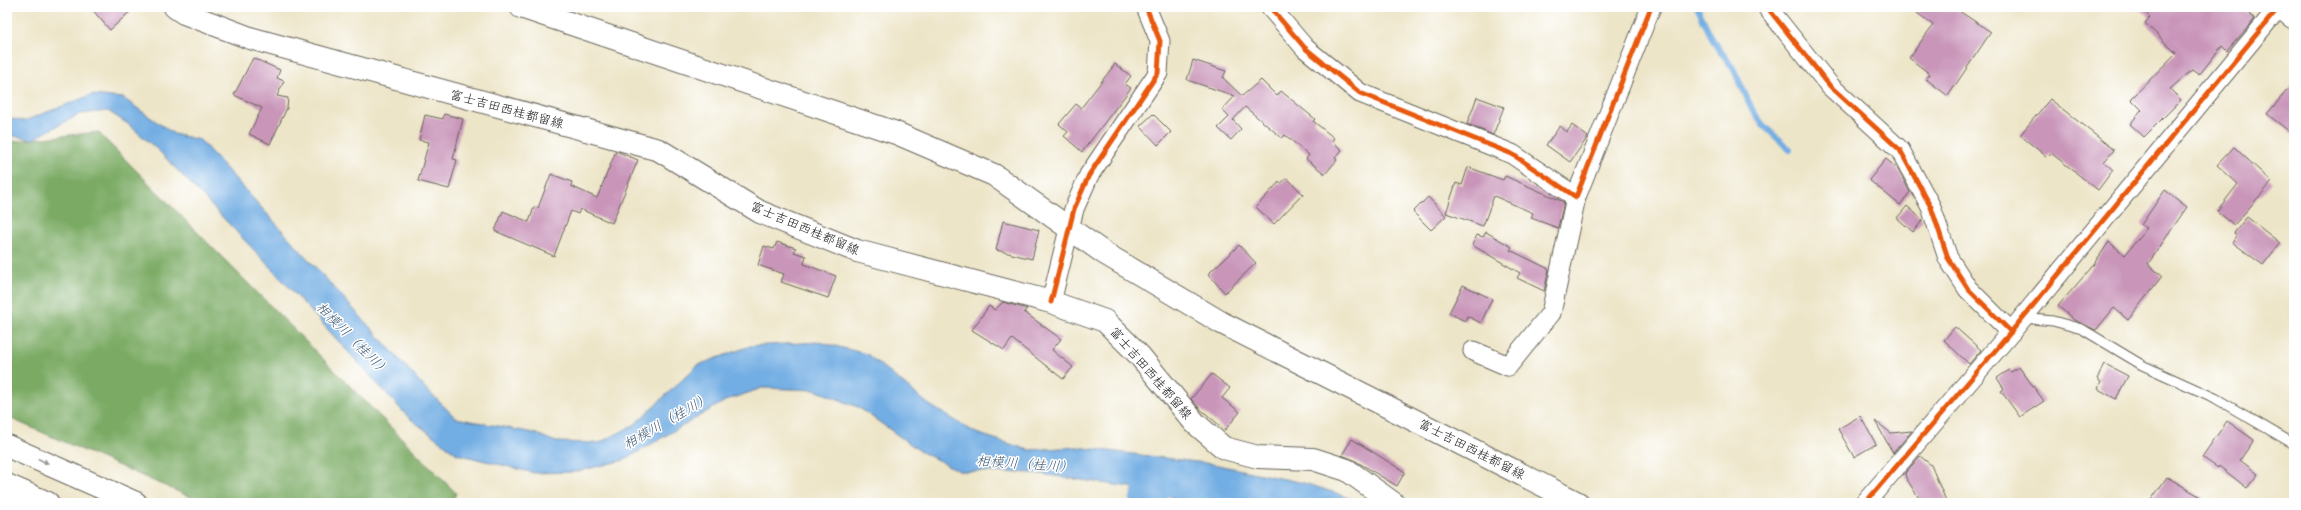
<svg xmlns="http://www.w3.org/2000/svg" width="2301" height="510" font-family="Sriracha,'Klee One',sans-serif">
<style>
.forest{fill:#7aaa63;stroke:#4b6340}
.water{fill:#72ade3;stroke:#476480}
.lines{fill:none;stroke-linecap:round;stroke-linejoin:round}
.stream{stroke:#72ade3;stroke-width:6}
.river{stroke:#72ade3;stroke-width:36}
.building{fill:#c996ba}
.service-casing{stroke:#656258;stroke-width:11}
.minor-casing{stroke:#656258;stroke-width:21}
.secondary-casing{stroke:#656258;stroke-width:24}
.trunk-casing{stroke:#656258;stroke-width:24}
.motorway-casing{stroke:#656258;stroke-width:24}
.service{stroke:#fff;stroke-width:9}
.minor{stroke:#fff;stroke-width:19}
.secondary{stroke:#fff;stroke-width:22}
.trunk{stroke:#fff;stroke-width:22}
.motorway{stroke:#fff;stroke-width:22}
.cycleway-casing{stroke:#fff;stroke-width:8}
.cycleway{stroke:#e8590c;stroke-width:5}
.oneway{fill:#999}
.labels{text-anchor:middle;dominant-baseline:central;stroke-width:3;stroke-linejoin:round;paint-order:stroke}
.street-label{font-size:13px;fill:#1c1c1c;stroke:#fff}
.water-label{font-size:14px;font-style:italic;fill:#435d76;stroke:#fff}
</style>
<rect width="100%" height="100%" fill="#fff"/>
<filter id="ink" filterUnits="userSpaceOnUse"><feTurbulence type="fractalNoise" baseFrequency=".025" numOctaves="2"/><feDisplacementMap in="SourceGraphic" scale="8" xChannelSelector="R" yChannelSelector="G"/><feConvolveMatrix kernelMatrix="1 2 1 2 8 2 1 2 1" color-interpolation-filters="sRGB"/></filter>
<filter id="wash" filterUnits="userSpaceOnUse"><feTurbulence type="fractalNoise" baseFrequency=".012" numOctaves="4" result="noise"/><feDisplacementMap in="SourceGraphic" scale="16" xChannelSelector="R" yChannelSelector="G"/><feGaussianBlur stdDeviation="0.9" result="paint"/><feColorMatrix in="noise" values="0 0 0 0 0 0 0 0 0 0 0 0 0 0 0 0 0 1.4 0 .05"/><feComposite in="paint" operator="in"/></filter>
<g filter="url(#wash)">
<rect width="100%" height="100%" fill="#ede5c8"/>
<path class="forest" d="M98,132L456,493L452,503H204L7,417V142Z"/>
<path class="water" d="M91,95L123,98L174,134L200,140L428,391L456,418L534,433L556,442L599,443L634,425L698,365L750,346L819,342L867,354L928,404L976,433L1029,450L1077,447L1213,464L1304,483L1336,493L1360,503H1179L1164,492L1034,473L959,471L920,451L858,407L815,390L762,388L725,401L624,460L575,472L534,473L457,454L408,417L274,271L159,151L128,124L108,111L80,114L33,139L7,135V118L24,121Z"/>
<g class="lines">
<path class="stream" d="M1697,7L1714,42L1733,68L1753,111L1763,125L1790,150"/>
<path class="river" d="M1147,503L1153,484"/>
</g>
<g id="blocks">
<g class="building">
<path d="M90,7H135L110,30Z"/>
<path d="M1909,7H1953L1991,32L1948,96L1926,79L1930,74L1909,58L1933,25Z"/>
<path d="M2139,7H2241L2255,19L2227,51L2222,46L2199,75L2192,70L2170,89L2181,100L2144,137L2130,124L2142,110L2131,99L2176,53L2145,23L2150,17Z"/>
<path d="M253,58L280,70L277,78L284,81L277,96L288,98L287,108L270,144L249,134L262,108L234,95Z"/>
<path d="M1193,60L1226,71L1223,78L1242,96L1261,80L1277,96L1281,91L1315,119L1313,121L1334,138L1332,141L1342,150L1335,158L1337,160L1325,174L1306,159L1309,155L1285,135L1282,138L1245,107L1233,120L1241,129L1231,140L1218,128L1229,117L1222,110L1235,96L1187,80Z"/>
<path d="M1115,64L1131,76L1125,84L1131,88L1082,152L1064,136L1068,132L1059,124L1076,104L1081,108Z"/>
<path d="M2294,82V135L2267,114Z"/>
<path d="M1477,97L1504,107L1493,135L1467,124Z"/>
<path d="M2050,99L2114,150L2104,162L2113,170L2098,190L2051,153L2047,157L2020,135Z"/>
<path d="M444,114L463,119L453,159L457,160L449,189L418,181L429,142L419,140L425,115L443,119Z"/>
<path d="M1153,114L1171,132L1158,145L1140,126Z"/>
<path d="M1572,125L1588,137L1570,162L1546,145L1560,126L1567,132Z"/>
<path d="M2234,147L2272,182L2234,225L2217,211L2238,184L2217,165Z"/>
<path d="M616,151L638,160L612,223L580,209L578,214L571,211L554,256L495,231L503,211L529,222L534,207L538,208L551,174L572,182L571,186L597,198Z"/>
<path d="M1886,159L1897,168L1910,192L1900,205L1869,180Z"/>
<path d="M1468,167L1503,180L1505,176L1564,202L1558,228L1531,218L1533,213L1494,196L1483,226L1446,213L1456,183L1462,185Z"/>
<path d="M1287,178L1303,194L1274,224L1256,207L1279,182L1280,184Z"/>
<path d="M2165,190L2187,207L2148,264L2162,276L2128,320L2114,308L2096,330L2074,320L2058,306L2091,268L2109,242L2125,255L2147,228L2141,225Z"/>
<path d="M1428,197L1446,216L1431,230L1413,212Z"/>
<path d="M1907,206L1923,220L1913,232L1897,218Z"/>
<path d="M2247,217L2280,243L2263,265L2232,242L2237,236L2234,233Z"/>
<path d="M1003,221L1039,230L1032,259L996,250Z"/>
<path d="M1486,232L1512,247L1510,250L1549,269L1544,291L1517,278L1520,273L1472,245L1477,235L1483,237Z"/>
<path d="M777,242L796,248L794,252L806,256L804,264L836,276L828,298L781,282L784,274L758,265L764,246L774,249Z"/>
<path d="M1239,245L1256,263L1225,293L1208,274Z"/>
<path d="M1463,285L1492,299L1481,323L1467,316L1465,321L1449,313Z"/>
<path d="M1003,302L1027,309L1024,312L1061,339L1052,350L1073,367L1063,379L1012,339L1004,350L972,330L989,306L995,310Z"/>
<path d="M1955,327L1981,350L1969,364L1944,340Z"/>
<path d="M2105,364L2128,376L2116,399L2098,389L2101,382L2097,379Z"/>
<path d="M2019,367L2044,401L2020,417L2001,391L2004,389L1997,378L2009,370L2011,372Z"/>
<path d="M1212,374L1230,388L1222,398L1240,412L1225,430L1199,408L1191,399Z"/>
<path d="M1860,416L1876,444L1854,457L1838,429Z"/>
<path d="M1875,421L1891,433L1912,431L1893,453Z"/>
<path d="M2227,421L2254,440L2240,460L2258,474L2247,488L2219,466L2218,468L2202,457Z"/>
<path d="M1352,439L1405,472L1397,486L1354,460L1342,455Z"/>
<path d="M1920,456L1931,465L1947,503H1922L1906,478L1905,473Z"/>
<path d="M2167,477L2211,503H2149Z"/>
</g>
</g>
</g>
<g filter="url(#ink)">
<use href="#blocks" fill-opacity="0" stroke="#656258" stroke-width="1"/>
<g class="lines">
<defs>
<path id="service" d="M2023,318L2053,321L2082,329L2142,365L2215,398L2294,444"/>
<g id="minor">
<path d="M1270,7L1305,48L1360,93L1512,154L1576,197L1651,7"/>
<path d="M1767,7L1830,86L1900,150L1931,207L1948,258L1968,289L2011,332"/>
<path d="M1051,302L1074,209L1089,175L1158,73L1160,41L1146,7"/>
<path d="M1473,351L1508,366L1551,313L1576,197"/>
<path d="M1865,503L2011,332L2279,7"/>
</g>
<g id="secondary">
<path d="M175,7L184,13L250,38L659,150L760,212L857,251L1051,302L1105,321L1139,355L1195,423L1224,448L1258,457L1313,459L1347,470L1393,503"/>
<path d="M521,7L896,133L994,175L1104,253L1222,323L1578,503"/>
</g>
<path id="trunk" d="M2280,7L2294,18"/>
<g id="motorway">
<path d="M7,446L136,503"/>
<path d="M7,485L48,503"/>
</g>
</defs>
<use href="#service" class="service-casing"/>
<use href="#minor" class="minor-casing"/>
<use href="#secondary" class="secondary-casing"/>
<use href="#trunk" class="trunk-casing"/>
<use href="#motorway" class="motorway-casing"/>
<use href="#service" class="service"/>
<use href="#minor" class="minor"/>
<use href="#secondary" class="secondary"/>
<use href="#trunk" class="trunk"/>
<use href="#motorway" class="motorway"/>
<defs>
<g id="cycleway">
<path d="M1270,7L1305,48L1360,93L1512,154L1576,197L1651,7"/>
<path d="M1767,7L1830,86L1900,150L1931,207L1948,258L1968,289L2011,332"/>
<path d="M1051,302L1074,209L1089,175L1158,73L1160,41L1146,7"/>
<path d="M1865,503L2011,332L2279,7"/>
</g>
</defs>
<use href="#cycleway" class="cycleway-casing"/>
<use href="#cycleway" class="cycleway"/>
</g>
<defs><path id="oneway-solid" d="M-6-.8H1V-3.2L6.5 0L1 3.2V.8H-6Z"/></defs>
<use class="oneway" href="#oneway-solid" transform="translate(43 461) rotate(24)"/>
</g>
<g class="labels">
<g class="street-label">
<text transform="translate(507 109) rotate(15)">富士吉田西桂都留線</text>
<text transform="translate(805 228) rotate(23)">富士吉田西桂都留線</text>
<text transform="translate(1151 373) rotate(49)">富士吉田西桂都留線</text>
<text transform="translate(1472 449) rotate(27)">富士吉田西桂都留線</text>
</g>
<g class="water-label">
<text transform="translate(353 339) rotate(45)">相模川（桂川）</text>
<text transform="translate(667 421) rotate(-30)">相模川（桂川）</text>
<text transform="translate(1025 464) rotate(4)">相模川（桂川）</text>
</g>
</g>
<rect width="2301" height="510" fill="none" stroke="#fff" stroke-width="24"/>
</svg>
